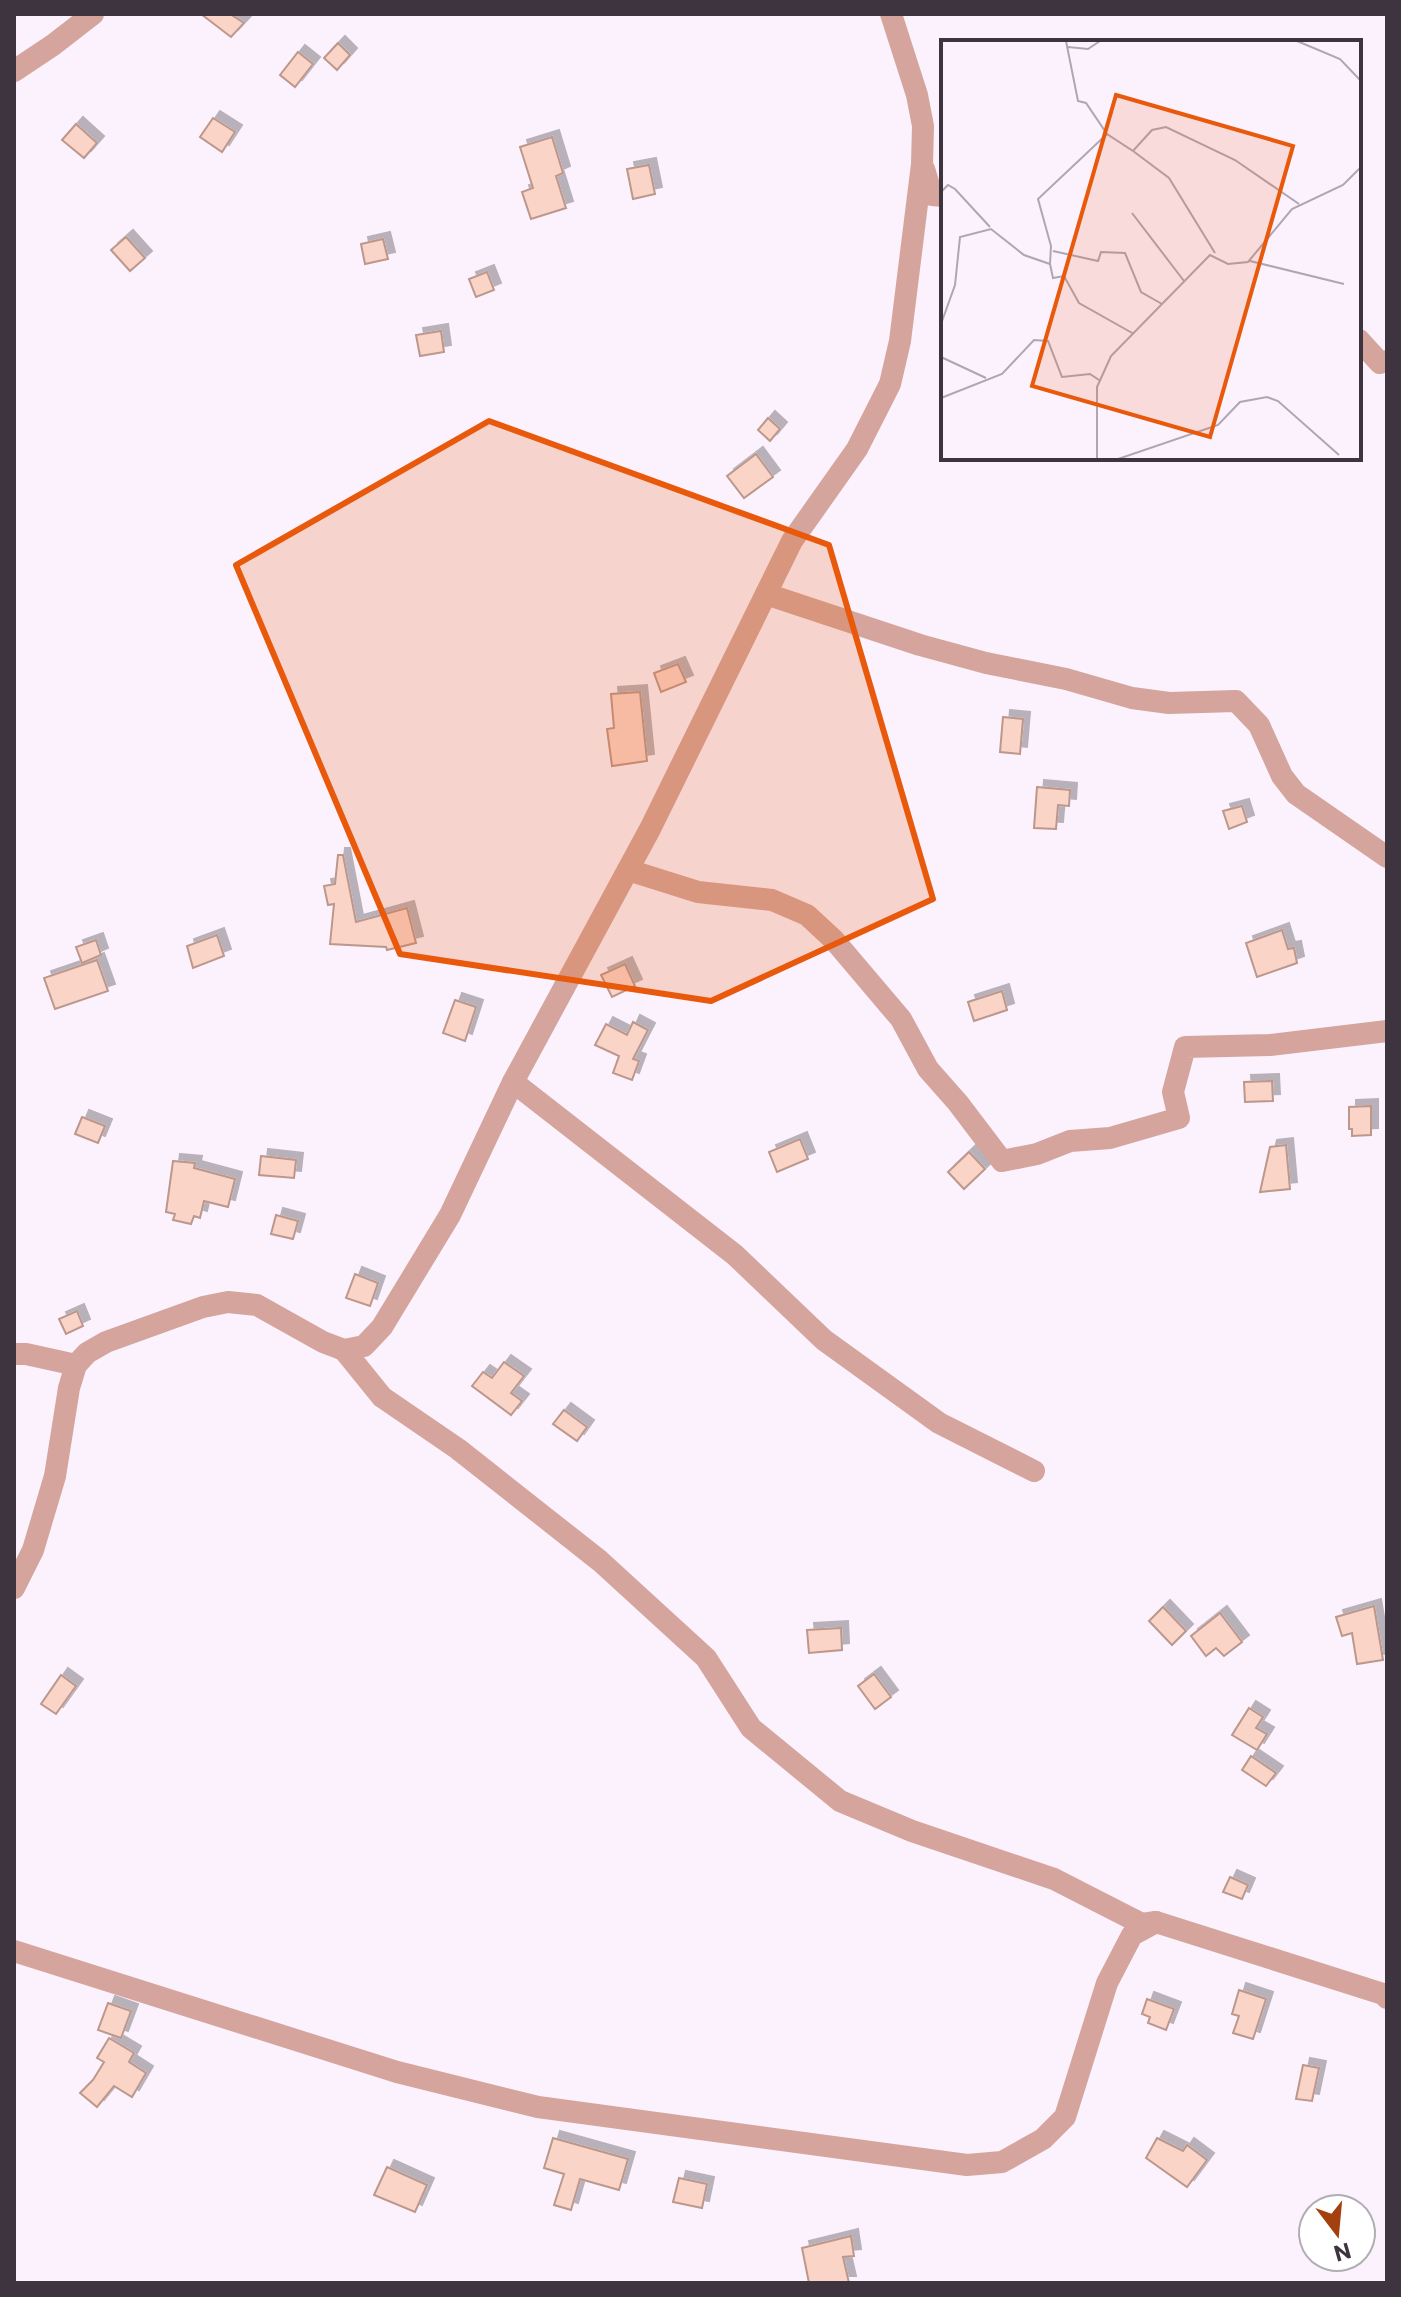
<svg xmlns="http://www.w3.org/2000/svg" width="1401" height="2297" font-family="Commissioner,sans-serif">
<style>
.building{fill:#fbd4c8;stroke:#bc978c;stroke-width:2;filter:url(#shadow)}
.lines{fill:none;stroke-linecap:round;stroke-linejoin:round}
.street{stroke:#d5a59d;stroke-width:22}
.marked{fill:#e8590c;fill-opacity:0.2;stroke:#e8590c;stroke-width:6;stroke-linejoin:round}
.inset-road{fill:none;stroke:#afa6b2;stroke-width:2}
.view{fill:#e8590c;fill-opacity:0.15;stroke:#e8590c;stroke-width:4}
.inset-edge{fill:none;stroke:#3d3440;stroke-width:4}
</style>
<defs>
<filter id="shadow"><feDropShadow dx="7" dy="-7" stdDeviation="0" flood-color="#0004"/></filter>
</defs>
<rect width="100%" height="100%" fill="#fbf2fe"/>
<g class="building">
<path d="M201,14H230L244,23L231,37Z"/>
<path d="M338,43L350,55L337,70L324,58Z"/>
<path d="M298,52L313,64L295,87L280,75Z"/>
<path d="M213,118L235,132L222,152L200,137Z"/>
<path d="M76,124L97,143L84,158L62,140Z"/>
<path d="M552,137L563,173L556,176L566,208L531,219L522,192L533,188L520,147Z"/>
<path d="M649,165L655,194L633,199L627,169Z"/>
<path d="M126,237L145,258L130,271L111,250Z"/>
<path d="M383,239L388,259L365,264L361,244Z"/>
<path d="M487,272L494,290L476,297L469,279Z"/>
<path d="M441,331L444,352L420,356L416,335Z"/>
<path d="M768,418L780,429L770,441L758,430Z"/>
<path d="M756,454L773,477L744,498L727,476Z"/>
<path d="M678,664L686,682L661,692L654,673Z"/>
<path d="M640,692L647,761L612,766L607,729L614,728L611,694Z"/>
<path d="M1003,717L1023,719L1020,754L1000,752Z"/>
<path d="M1037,787L1070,790L1069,806L1058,805L1056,829L1034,828Z"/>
<path d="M1242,806L1247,822L1229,829L1223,811Z"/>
<path d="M338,855H343L356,922L407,908L416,943L387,950L386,947L330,944L334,904L328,905L324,886L335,884Z"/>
<path d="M1282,930L1288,949L1294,948L1297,963L1257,977L1246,943Z"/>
<path d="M217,935L224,956L193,968L187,946Z"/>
<path d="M96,940L101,955L82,963L76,947Z"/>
<path d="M97,960L108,991L55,1009L44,978Z"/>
<path d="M625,964L635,986L612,997L601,975Z"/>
<path d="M1002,991L1007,1010L974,1021L968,1002Z"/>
<path d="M455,1000L476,1007L465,1041L443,1033Z"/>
<path d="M633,1022L648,1030L633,1059L639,1061L632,1080L613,1073L619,1056L595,1045L606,1024L627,1035Z"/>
<path d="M1272,1081L1273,1101L1245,1102L1244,1082Z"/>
<path d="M1371,1106V1135L1352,1136V1129H1349V1107Z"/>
<path d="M82,1117L105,1126L98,1143L75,1134Z"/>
<path d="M800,1139L808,1159L777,1172L769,1152Z"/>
<path d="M1286,1145L1290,1189L1260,1192L1270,1147Z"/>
<path d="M969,1152L985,1169L964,1189L948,1172Z"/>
<path d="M261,1156L296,1160L294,1178L259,1175Z"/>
<path d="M173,1161L195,1163L194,1168L235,1179L228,1207L204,1201L200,1218L194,1216L191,1224L173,1220L175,1214L166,1212Z"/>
<path d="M276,1215L298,1221L293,1239L271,1234Z"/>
<path d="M355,1274L378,1283L370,1306L346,1298Z"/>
<path d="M77,1311L83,1326L66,1334L59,1319Z"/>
<path d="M504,1362L524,1376L511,1393L522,1401L511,1415L472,1386L483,1372L492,1378Z"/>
<path d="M564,1410L587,1427L577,1441L553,1424Z"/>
<path d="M1374,1606L1383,1660L1357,1664L1352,1633L1342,1636L1336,1617Z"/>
<path d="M1163,1607L1186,1631L1172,1645L1149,1621Z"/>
<path d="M1220,1613L1242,1642L1224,1656L1216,1648L1206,1656L1191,1636Z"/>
<path d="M841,1628L842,1650L809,1653L807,1630Z"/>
<path d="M874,1674L891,1697L875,1709L858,1686Z"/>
<path d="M61,1675L76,1686L56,1714L41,1704Z"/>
<path d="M1249,1708L1263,1717L1256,1728L1267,1734L1257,1750L1232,1735Z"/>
<path d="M1251,1756L1276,1773L1266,1786L1242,1770Z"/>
<path d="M1230,1877L1248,1885L1242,1899L1223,1892Z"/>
<path d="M1239,1990L1266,1999L1253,2039L1233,2033L1239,2016L1232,2014Z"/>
<path d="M1147,1999L1174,2009L1166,2030L1148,2023L1150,2017L1142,2014Z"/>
<path d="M108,2003L131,2011L121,2038L98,2030Z"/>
<path d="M109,2038L134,2053L129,2062L146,2073L132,2097L114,2086L97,2107L80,2093L93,2080L104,2062L97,2058Z"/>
<path d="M1303,2065L1319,2068L1312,2101L1296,2099Z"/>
<path d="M553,2138L628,2159L619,2190L580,2179L571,2210L554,2205L564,2174L544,2168Z"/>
<path d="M1157,2138L1183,2151L1187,2145L1207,2160L1187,2187L1146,2158Z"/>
<path d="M387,2167L427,2185L415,2212L374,2195Z"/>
<path d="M679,2178L707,2184L702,2208L673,2202Z"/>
<path d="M851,2236L854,2256L843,2257L849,2283H809L802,2248Z"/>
</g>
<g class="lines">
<g class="street">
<path d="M14,71L53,45L93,14"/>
<path d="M924,169L932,195L943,196"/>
<path d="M1359,340L1380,363L1387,361"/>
<path d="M766,594L920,645L986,663L1066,679L1132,698L1169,703L1236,701L1259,725L1282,776L1296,794L1387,857"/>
<path d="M628,870L698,892L772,900L807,915L834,940L901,1019L928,1069L958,1103L1002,1161L1037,1154L1070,1141L1110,1138L1179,1118L1173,1092L1185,1047L1270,1045L1387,1031"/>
<path d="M513,1082L735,1255L824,1340L939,1423L1034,1471"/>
<path d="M344,1350L382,1397L458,1449L600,1561L706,1658L751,1728L840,1801L912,1831L1054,1879L1142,1924L1156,1922"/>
<path d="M14,1354H26L76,1365"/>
<path d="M14,1588L33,1550L55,1476L69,1388L76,1365L87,1353L106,1342L203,1307L228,1302L257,1305L323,1342L344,1350L364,1346L382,1327L450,1215L513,1082L650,829L792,541L857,449L890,384L900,341L922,164L923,126L917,95L891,14"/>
<path d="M14,1951L397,2072L538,2107L967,2165L1002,2162L1043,2139L1065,2117L1107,1983L1132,1935L1156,1922L1383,1994L1387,1998"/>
</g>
</g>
<path class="marked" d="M489,421L829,545L933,899L711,1001L400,954L236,565Z"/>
<g transform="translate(941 40)">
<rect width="420" height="420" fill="#fbf2fe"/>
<path class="inset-road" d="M125,1L137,61L145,63L166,94L192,111L211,90L225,87L294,120L358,164M356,1L399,19L420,41M127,7L147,9L159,1M192,111L228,138L274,213M0,152L7,145L14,149L49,187M191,173L243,241M112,211L157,221L160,212L184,213L200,252L221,264M309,221L403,244M109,224L112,238L123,236L138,263L193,294M0,284L14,245L19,197L50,189L83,215L109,224L110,206L97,159L166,94M0,317L45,338M0,358L61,334L93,300L107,301L121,337L149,334L158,340M156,419V347L170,316L269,215L287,224L307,222L351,169L402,145L420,127M177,419L277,385L299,362L326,357L337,361L398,415M378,419H409"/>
<path class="view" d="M175,55L352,106L269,397L91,346Z"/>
<rect width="420" height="420" class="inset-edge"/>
</g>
<rect width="1401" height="2297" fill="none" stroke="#3d3440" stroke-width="32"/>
<g transform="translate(1337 2233) rotate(164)"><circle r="38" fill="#ffffff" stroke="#b1aeb3" stroke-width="2"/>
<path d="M0-6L14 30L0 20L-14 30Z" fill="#a4400e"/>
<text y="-12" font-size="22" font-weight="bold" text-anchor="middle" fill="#3d3440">N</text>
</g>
</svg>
